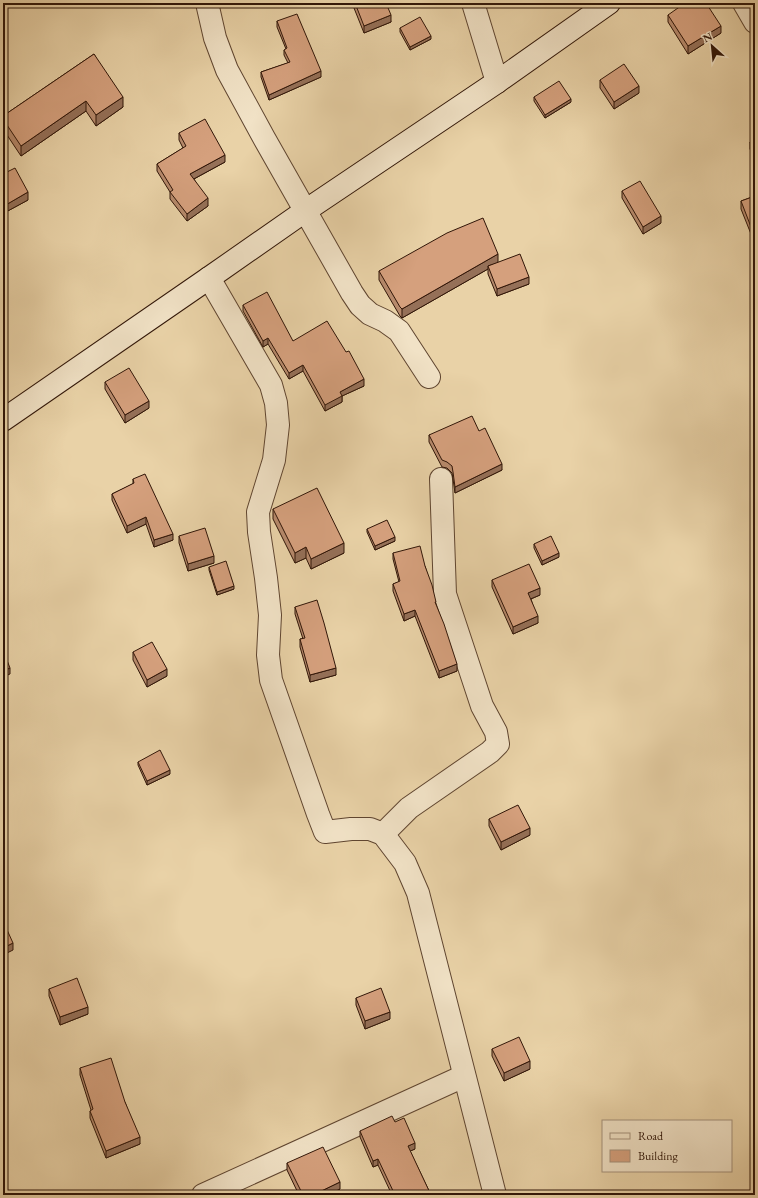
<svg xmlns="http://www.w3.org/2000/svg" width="758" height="1198" font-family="'EB Garamond',serif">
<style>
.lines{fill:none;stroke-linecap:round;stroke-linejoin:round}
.street-casing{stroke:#5f4530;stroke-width:24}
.secondary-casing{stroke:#311608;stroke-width:24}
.street{stroke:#f1e2c6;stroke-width:22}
.secondary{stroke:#f1e2c6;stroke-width:22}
.wall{fill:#b78a6c;stroke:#311608}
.shaded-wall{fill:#957058;stroke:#311608}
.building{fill:#d5a07d;stroke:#311608}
</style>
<rect width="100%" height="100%" fill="#e9d2a7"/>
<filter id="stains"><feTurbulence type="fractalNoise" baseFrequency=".005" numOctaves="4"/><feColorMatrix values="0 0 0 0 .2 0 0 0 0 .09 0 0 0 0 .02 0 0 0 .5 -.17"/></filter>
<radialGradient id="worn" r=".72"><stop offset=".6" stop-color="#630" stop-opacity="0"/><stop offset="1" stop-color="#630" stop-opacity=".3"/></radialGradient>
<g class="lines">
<defs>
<g id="street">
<path d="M207,3L215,38L227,70L264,138L352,293L360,305L370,314L385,321L399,331L429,377"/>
<path d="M473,3L497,82"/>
<path d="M744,3L755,22"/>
<path d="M209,278L271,385L276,403L278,425L274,460L258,512L259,532L266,578L270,615L268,655L271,680L318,814L325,832L351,829H370L383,834L405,863L418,893L495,1195"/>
<path d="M383,834L409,808L490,752L498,744L496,732L482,706L445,594L441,479"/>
<path d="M203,1195L464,1076"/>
</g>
<path id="secondary" d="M3,420L209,278L305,211L497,82L609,3"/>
</defs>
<use href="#street" class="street-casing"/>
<use href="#secondary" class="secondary-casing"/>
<use href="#street" class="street"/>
<use href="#secondary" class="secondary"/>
</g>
<g class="wall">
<path d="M352,3H386L391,22L364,33Z"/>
<path d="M668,15L721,33L688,54L668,22Z"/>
<path d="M277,21L321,77L269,100L261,77V72L288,63L284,55V50L286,49L277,27Z"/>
<path d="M400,28L431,39L410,50L400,32Z"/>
<path d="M94,54L123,107L96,126L86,111L21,156L3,129V116Z"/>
<path d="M600,80L639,93L614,109L600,88Z"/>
<path d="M534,97L571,102L545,118L534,101Z"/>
<path d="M179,133L225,162L194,179L208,206L187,221L170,199V192L157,171V164L183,148L179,140Z"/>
<path d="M755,139V159L750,149V142Z"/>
<path d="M3,174L28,200L4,213L3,211Z"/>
<path d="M622,191L661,223L643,234L622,198Z"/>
<path d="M755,196V233L751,234L741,209V201Z"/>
<path d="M498,263L529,284L497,296L488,274V269L402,318L400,316L379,280V271Z"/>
<path d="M243,305L293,341L364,386L342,396V402L325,411L303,371L289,379L268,344L263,347L243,311Z"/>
<path d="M105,382L149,408L125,423L105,389Z"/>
<path d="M479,431L502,470L455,493L453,479L452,473L447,468L442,467L429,442V435Z"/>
<path d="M133,479L173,540L154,547L146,524L127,533L112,500V494L133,484Z"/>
<path d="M273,509L344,553L311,569L306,558L295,563L273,519Z"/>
<path d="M367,529L395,541L375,550L367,532Z"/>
<path d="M179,536L214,563L188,571L179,543Z"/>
<path d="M534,544L559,557L542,565L534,548Z"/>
<path d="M393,553L425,566L436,605L457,671L439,678L415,616L404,621L393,591V584L399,582L393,559Z"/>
<path d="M209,567L234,589L217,595L209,570Z"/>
<path d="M492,580L540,595L531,599L538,623L513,634L492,587Z"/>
<path d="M295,607L336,675L310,682L300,647V639H303L295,614Z"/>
<path d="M133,652L167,676L147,687L133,660Z"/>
<path d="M138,762L170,774L147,785L138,765Z"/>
<path d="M489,819L530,835L501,850L489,826Z"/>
<path d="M49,989L88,1014L60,1025L49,996Z"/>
<path d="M356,998L390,1019L365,1029L356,1005Z"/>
<path d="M492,1049L530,1069L504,1081L492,1056Z"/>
<path d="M80,1068L125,1102L140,1144L106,1158L90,1118V1111L91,1110L80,1075Z"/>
<path d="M360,1131L415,1149L410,1151L431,1195H392L378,1165L373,1167L360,1137Z"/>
<path d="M287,1163L340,1189L328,1195H299L287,1170Z"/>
</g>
<g class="shaded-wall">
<path d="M391,15V22L364,33V26Z"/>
<path d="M721,26V33L688,54V46Z"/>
<path d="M431,36V39L410,50V47Z"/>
<path d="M321,71V77L269,100V95Z"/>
<path d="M639,86V93L614,109V102Z"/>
<path d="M123,97V107L96,126V115Z"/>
<path d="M571,99V102L545,118V115Z"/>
<path d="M86,101V111L21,156V146Z"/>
<path d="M225,155V162L190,181V174Z"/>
<path d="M28,192V200L4,213V206Z"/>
<path d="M208,198V206L187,221V214Z"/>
<path d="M661,216V223L643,234V227Z"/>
<path d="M755,226V233L751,234V227Z"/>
<path d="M498,254V263L488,266V269L402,318V309Z"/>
<path d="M529,277V284L497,296V289Z"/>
<path d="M268,338V344L263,347V341Z"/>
<path d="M303,365V371L289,379V373Z"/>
<path d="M364,379V386L342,396V402L325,411V405L340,392Z"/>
<path d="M149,401V408L125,423V415Z"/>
<path d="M502,464V470L455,493V487Z"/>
<path d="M146,517V524L127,533V526Z"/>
<path d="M173,534V540L154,547V540Z"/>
<path d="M395,537V541L375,550V546Z"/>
<path d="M344,543V553L311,569V559Z"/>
<path d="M306,547V558L295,563V553Z"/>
<path d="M559,553V557L542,565V561Z"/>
<path d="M214,556V563L188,571V564Z"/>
<path d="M234,586V589L217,595V592Z"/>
<path d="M540,588V595L528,600V593Z"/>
<path d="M415,610V616L404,621V614Z"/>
<path d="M538,616V623L513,634V627Z"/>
<path d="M457,664V671L439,678V671Z"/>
<path d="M10,668V674L3,677V671Z"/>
<path d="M336,668V675L310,682V675Z"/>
<path d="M167,669V676L147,687V680Z"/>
<path d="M170,770V774L147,785V781Z"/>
<path d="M530,828V835L501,850V842Z"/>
<path d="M13,943V950L3,955V948Z"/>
<path d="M88,1007V1014L60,1025V1017Z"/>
<path d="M390,1012V1019L365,1029V1021Z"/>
<path d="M530,1061V1069L504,1081V1073Z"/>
<path d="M140,1137V1144L106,1158V1151Z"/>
<path d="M415,1143V1149L408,1152V1146Z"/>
<path d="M378,1159V1165L373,1167V1161Z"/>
<path d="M340,1182V1189L328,1195H313Z"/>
</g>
<g class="building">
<path d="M355,3H386L391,15L364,26Z"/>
<path d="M685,3H706L721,26L688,46L668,15Z"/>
<path d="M297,14L321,71L269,95L261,72L290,62L284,50L287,48L277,21Z"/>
<path d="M420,17L431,36L410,47L400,28Z"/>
<path d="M94,54L123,97L96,115L86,101L21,146L3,119V116Z"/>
<path d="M624,64L639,86L614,102L600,80Z"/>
<path d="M559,81L571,99L545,115L534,97Z"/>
<path d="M205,119L225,155L190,174L208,198L187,214L170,192L173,190L157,164L186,146L179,133Z"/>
<path d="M755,139V152L750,142Z"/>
<path d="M15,168L28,192L4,206L3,204V174Z"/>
<path d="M640,181L661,216L643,227L622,191Z"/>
<path d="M755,196V226L751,227L741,201Z"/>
<path d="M483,218L498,254L402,309L400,307L379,271L447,233Z"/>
<path d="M520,254L529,277L497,289L488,266Z"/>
<path d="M267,292L293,341L327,321L346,352L349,351L364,379L340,392L342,396L325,405L303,365L289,373L268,338L263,341L243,305Z"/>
<path d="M129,368L149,401L125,415L105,382Z"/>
<path d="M472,416L479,431L485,428L502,464L455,487L453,472L452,466L447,462L442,460L429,435Z"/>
<path d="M145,474L173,534L154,540L146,517L127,526L112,494L134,483L133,479Z"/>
<path d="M317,488L344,543L311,559L306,547L295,553L273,509Z"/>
<path d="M387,520L395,537L375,546L367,529Z"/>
<path d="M205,528L214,556L188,564L179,536Z"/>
<path d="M551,536L559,553L542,561L534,544Z"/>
<path d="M420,546L425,566L432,585L436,602H435L444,624L457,664L439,671L415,610L404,614L393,584L400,581L393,553Z"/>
<path d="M226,561L234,586L217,592L209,567Z"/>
<path d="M529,564L540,588L528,593L538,616L513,627L492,580Z"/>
<path d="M317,600L324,623L336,668L310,675L300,639L305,638L295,607Z"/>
<path d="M152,642L167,669L147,680L133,652Z"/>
<path d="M3,650L10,668L3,671Z"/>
<path d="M160,750L170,770L147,781L138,762Z"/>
<path d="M518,805L530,828L501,842L489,819Z"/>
<path d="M3,921L13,943L3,948Z"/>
<path d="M77,978L88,1007L60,1017L49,989Z"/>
<path d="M381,988L390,1012L365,1021L356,998Z"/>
<path d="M519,1037L530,1061L504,1073L492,1049Z"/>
<path d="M111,1058L125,1102L140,1137L106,1151L90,1111L93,1109L80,1068Z"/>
<path d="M392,1116L395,1122L404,1118L415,1143L408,1146L431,1195H395L378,1159L373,1161L360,1131Z"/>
<path d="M323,1147L340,1182L313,1195H303L287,1163Z"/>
</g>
<rect width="758" height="1198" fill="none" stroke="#e9d2a7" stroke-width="16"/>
<rect x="4" y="4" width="750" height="1190" fill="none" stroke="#311608" stroke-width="2"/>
<rect x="8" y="8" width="742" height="1182" fill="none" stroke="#311608"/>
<rect x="602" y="1120" width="130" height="52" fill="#f1e2c6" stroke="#a4907a"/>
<rect x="610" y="1133" width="20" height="6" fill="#f1e2c6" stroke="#a4907a"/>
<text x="638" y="1140" font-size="12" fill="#311608">Road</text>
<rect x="610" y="1150" width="20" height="12" fill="#d5a07d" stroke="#a4907a"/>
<text x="638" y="1160" font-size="12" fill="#311608">Building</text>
<g transform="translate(712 46) rotate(333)" stroke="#f1e2c6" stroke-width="3" paint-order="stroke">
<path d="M0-3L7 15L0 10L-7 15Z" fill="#311608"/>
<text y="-6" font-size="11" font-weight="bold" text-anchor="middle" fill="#311608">N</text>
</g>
<rect width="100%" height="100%" filter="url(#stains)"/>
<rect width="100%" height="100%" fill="url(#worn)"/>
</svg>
